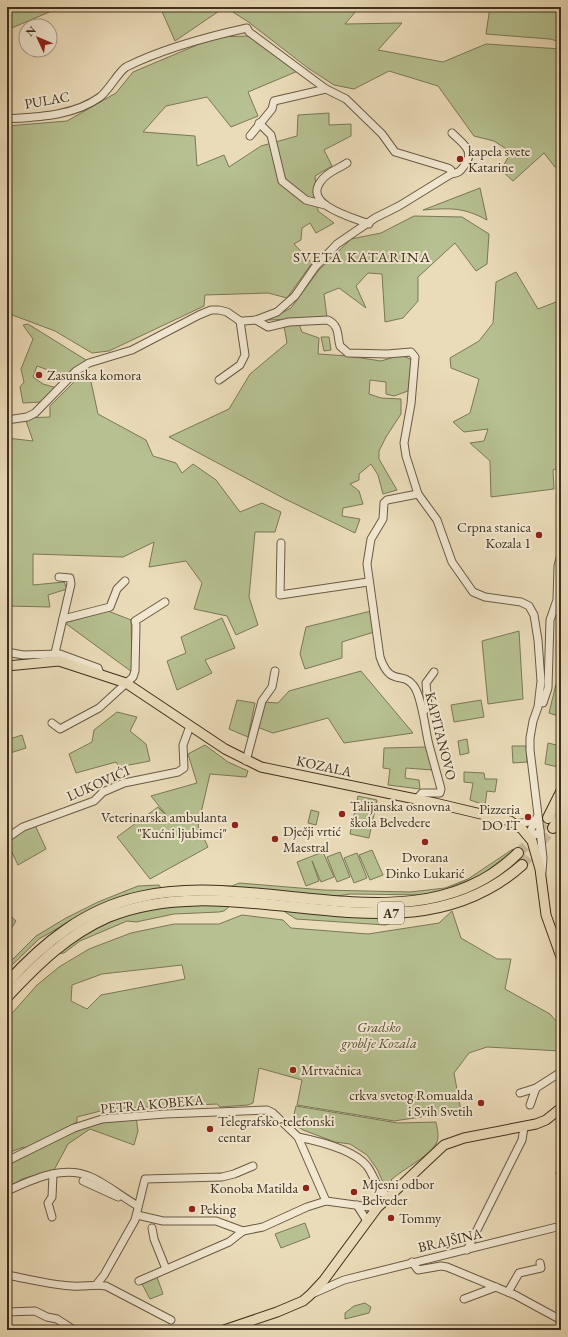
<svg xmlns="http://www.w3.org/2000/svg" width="568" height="1337" font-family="'EB Garamond',serif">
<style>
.green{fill:#b6c090;stroke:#7a7856;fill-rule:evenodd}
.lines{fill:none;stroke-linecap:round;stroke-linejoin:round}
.highway-tunnel{stroke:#c9b99a;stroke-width:10;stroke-dasharray:10 5;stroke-linecap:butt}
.minor-casing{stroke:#6a5a44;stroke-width:9}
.major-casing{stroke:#3f2f1d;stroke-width:11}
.highway-casing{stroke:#3f2f1d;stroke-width:12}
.minor{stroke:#f2e8d2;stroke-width:7}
.major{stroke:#ebdcb9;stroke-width:9}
.highway{stroke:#ebdcb9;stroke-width:10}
.poi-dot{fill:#8f2418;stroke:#f2e8d2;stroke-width:1.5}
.labels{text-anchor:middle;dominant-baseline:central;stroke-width:4;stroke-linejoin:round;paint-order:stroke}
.shield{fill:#f2e8d2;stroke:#756653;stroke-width:1}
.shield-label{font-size:13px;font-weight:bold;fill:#3f2f1d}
.street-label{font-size:14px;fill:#3f2f1d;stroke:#f2e8d2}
.poi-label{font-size:14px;fill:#3f2f1d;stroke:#f2e8d2;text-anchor:start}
.park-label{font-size:14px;font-style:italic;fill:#574c34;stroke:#f2e8d2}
.neighbourhood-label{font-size:15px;letter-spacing:1px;fill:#3f2f1d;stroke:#f2e8d2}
</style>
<rect width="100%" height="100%" fill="#ebdcb9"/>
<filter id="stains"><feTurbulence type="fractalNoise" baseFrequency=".005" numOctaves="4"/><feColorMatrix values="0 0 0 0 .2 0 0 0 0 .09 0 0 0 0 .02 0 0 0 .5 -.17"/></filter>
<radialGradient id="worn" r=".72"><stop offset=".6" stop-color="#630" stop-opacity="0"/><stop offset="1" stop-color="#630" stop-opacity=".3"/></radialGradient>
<g class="green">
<path d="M7,7H61L7,30Z"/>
<path d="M160,7H363L357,10L345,24L402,23L378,50L443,62L486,44L561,49V165L555,167L544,153L513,181L501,170L511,152L494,141L474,136L438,86L389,71L354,89L334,85L308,68L247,21L225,7L175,41Z"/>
<path d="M490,7H561V42L550,39L486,34Z"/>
<path d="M248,36L298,71L248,92L258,116L231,127L207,97L166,106L143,132L195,136L197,166L224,155L229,167L261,146L297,136L298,115L329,113V125L351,124V136L324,150L332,166L315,176L318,211L334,223L316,233L310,223L302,228L301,240L294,244L312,263L287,298L268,293L205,295L204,306L109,351L92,353L55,331L7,313V126L67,121L116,93L133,72L216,37Z"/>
<path d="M480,188L487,220C463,207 450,208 423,210Z"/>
<path d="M414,216L462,217L489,234L487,264L476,271L455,243L418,277V301L403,318L385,322L382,274L368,273L356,286L366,308L339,288L324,294L327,318L268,320L291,308L319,270L351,239L381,233Z"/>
<path d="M516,272L538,309L561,300V467L553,470L554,489L491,497L490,461L470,443L484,441L488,429L464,432L453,422L470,413L479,379L451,368L450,358L479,341L493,323L496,282Z"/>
<path d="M28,324L86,360L65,376L37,366L33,377L43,384L57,388L41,402L23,403L20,387L24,382L21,369L33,339L23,325Z"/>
<path d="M299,324L302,332L319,338L318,354L348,356L381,361L401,355L412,360L408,391L394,396L386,394V382L370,380L369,394L381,398L401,399V414L386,437L379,451V459L397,490L383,494L378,475L371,464L359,474V480L350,484L359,491L363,504L343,508L342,516L360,519L355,533L285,499L169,437L229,409L250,374L287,343L284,326Z"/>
<path d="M321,337H329L331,350L324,351Z"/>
<path d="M88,368L98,414L146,440L153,456L176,463L182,473L193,464L216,480L240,512L262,503L281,512L275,532H255L249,597L258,625L236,635L227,616L194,609L202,583L186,561L149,567L154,542L123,557L33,554V585L64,582L67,589L48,595L50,607L7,606V438L33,441L25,418L50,417V406Z"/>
<path d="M108,611L131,620L132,672L65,623Z"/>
<path d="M371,611L374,632L342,642V658L305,669L300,654L306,627Z"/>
<path d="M222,618L235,648L205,660L212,673L177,690L167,661L186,653L181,637Z"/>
<path d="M519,631L523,699L488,704L482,641Z"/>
<path d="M361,671L413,733L344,743L328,718L273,733L257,727L263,702L278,703L289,691Z"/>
<path d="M556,684L561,685V717L549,713Z"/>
<path d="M237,700L255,703L248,737L229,729Z"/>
<path d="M481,700L484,717L454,722L451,705Z"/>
<path d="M117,712L137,717L130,731L146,744L150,761L119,767L116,762L76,773L69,754L92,742L94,730Z"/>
<path d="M22,735L26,748L7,754V740Z"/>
<path d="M467,739L469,753L460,755L458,741Z"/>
<path d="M548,743L561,746L558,767L545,764Z"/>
<path d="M205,745L228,762L248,771L246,777L210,774L198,826L208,847L150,879L117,837L158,807L167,816L151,796L197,783L188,754Z"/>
<path d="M512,746H526L527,762L513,763Z"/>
<path d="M426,747L433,770L406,768L405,778L419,780L420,789L388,785L390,769L383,768L384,748Z"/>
<path d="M464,772L484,773L485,779H497L495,792L487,791L485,805L470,800L473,783L464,782Z"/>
<path d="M358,796L377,800L369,838L350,834Z"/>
<path d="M311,810L319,812L316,825L308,823Z"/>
<path d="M35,825L46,849L18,865L7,842L22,831Z"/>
<path d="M513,849L514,850L480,876L430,895L350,894L336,896L186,886H232L239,883L324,890L410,892L445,888L468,879Z"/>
<path d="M372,850L383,875L370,880L359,855Z"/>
<path d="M323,852L334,877L321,882L312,861L319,881L306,886L297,862Z"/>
<path d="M340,852L350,877L337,882L327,857Z"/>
<path d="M357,853L367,878L354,883L344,858Z"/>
<path d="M159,885L162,889L136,893L79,916L39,939L7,970V965L36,936L66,918L98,902L138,886Z"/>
<path d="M206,905L230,906L224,911L219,912L174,914L136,922L127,921L80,941L64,953L57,954C86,933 117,914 154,908C171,905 189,906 206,905Z"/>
<path d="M282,910L395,918L393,923L385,925L296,919Z"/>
<path d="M452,911L461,938L497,959H511L505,989L550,1014L561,1027V1051L487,1047L469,1053L454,1073L461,1111L394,1121L297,1105L302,1080L259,1068L253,1103L248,1105L220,1107L217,1104L108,1109L77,1117V1122L26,1149L24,1147L7,1153V1019L37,985L59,967L89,949L131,933L174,924H219L242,915L283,920L291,928L368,934L439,923ZM182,965L185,979L101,995L87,1009L71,1001L72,985L102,974Z"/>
<path d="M7,913L16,921L7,935Z"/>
<path d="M296,1106L398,1123L436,1122C437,1128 440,1137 436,1144C426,1159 404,1168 391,1180L394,1183L387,1191L377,1169L367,1155L350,1144L335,1142L303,1130L292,1123Z"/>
<path d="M136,1117L138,1131L134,1145L90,1129L68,1144L54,1170L22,1179L7,1189V1164L13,1162L73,1130L101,1120Z"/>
<path d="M305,1223L310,1237L281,1248L275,1234Z"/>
<path d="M157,1277L163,1294L150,1299L142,1284Z"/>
<path d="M365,1303L371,1307L369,1313L345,1319V1313L354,1306Z"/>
</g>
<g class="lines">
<g class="highway-tunnel">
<path d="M518,853L532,840L548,818"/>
<path d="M522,865L553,828"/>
</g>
<defs>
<g id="minor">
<path d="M7,119C38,117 74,116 100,97C109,90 119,71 126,67C164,48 206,37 247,28L249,32L326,89"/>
<path d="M259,123L271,135L282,181L306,200L325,205"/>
<path d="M347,163C338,169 327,172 321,181C302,205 354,218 369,224"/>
<path d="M451,174C458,173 460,172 464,166C476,151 463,144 452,133"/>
<path d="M256,320L268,327L289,322L328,320C340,326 337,336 340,346L348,353L387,354L411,352L415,357L411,404L404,443L406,456L418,494L437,520L452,562L473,592L485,597L521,602L529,606L534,615L538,640L541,681L538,707L533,721L530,738V750L540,831L535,835L528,836L537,817"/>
<path d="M219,380L240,365L245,355L240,321"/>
<path d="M7,420L27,417L35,413L76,371L89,363L132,350L199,315L211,310H219L227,312L240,321H244L256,320L277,312L295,296L315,267L337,244L375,218L399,206L451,174V170L448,168L395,152L382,134L346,99L326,89L274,101L272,109L250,136"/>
<path d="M281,543L280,595L368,582"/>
<path d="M63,619L110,607L117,589L125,581"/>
<path d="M7,652L23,655L60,654L98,668L100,674"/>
<path d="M55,653L71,584L70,578L59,577"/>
<path d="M543,703L548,688L550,620L557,600L558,566L561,555"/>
<path d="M423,712L428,706L426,683L434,672"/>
<path d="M52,723L60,729L99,708L133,677L135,671L136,625L135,621L165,602"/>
<path d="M246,761L262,701L272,687L275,671"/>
<path d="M416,800L422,793H440L441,789C437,774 433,760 429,745C425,730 422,695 413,685C402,671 390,687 380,657L367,564L371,539L383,519L384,503L387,500L418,494"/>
<path d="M515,824L535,821"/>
<path d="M540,831L543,858L542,872"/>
<path d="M7,838L23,827L94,801L103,792L124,783L178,772L184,768L183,745L190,726"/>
<path d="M520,1093L536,1088"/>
<path d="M530,1105L536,1088L561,1072"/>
<path d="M298,1137C318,1141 354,1150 367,1166C373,1174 376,1185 382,1193L390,1196"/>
<path d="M7,1161L74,1128L102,1119L165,1114L267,1110L273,1113L298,1137L326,1201"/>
<path d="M560,1173H561"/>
<path d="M83,1181L118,1197"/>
<path d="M7,1191C32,1180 63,1164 91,1177C107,1184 122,1197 138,1206"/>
<path d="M357,1205L367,1221"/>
<path d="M137,1215L163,1221H216L243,1231L263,1227L307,1207L326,1201L377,1208"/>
<path d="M52,1217L48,1203L52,1197L53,1174"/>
<path d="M152,1228L154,1239L166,1269"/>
<path d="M467,1250L522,1140L524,1127"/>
<path d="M412,1262L418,1270L441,1266L447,1267L515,1295L561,1320"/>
<path d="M7,1275C29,1279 50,1285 72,1286C84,1287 95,1284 106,1286L171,1320"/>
<path d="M139,1281L229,1242L243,1231"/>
<path d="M96,1285L104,1275L135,1220L145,1179L222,1177L234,1174L253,1166"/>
<path d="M508,1292L519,1273L541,1268L540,1263"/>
<path d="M312,1294L344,1280L561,1226"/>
<path d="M464,1299L496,1287"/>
<path d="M7,1312L35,1311L47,1317L57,1319L74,1330"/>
</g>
<g id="major">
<path d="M7,666L59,661L126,683L225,749L261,767L435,803L510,821L522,829L532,841L540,869L546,915L561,957"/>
<path d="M224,1330L277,1312L303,1301L310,1295L324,1280L377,1208L444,1145L464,1138L536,1124L546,1120L561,1108"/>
</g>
<g id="highway">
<path d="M548,818L561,792"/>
<path d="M553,828L561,815"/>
<path d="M7,983C43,943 85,909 139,897C261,868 419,952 518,853"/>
<path d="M7,997C37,965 67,935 108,917C241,862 404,970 522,865"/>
</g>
</defs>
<use href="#minor" class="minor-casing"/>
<use href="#major" class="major-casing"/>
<use href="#highway" class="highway-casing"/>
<use href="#minor" class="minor"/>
<use href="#major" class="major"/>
<use href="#highway" class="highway"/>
</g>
<g class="poi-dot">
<circle cx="460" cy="159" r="4"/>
<circle cx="39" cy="375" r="4"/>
<circle cx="539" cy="535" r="4"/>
<circle cx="342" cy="814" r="4"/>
<circle cx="528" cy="817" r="4"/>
<circle cx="235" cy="825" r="4"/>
<circle cx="275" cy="839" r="4"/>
<circle cx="425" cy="842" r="4"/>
<circle cx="293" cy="1070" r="4"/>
<circle cx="481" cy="1103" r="4"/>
<circle cx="210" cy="1129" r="4"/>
<circle cx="306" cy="1188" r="4"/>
<circle cx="354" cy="1192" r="4"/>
<circle cx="192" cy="1209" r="4"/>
<circle cx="391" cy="1218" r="4"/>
</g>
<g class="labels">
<rect class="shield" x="378" y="902" width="26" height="22" rx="3"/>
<g class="shield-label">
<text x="391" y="913">A7</text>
</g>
<g class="street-label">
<text transform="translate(47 100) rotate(-10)">PULAC</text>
<text transform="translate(441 736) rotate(76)">KAPITANOVO</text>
<text transform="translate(324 766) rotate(12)">KOZALA</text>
<text transform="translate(98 783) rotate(-24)">LUKOVIĆI</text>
<text transform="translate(152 1104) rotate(-5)">PETRA KOBEKA</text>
<text transform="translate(450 1240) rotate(-13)">BRAJŠINA</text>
</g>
<g class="poi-label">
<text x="468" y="151">kapela svete<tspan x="468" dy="16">Katarine</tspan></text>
<text x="47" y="375">Zasunska komora</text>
<text x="531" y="527" text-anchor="end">Crpna stanica<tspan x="531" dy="16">Kozala 1</tspan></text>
<text x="350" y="806">Talijanska osnovna<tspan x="350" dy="16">škola Belvedere</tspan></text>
<text x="520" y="809" text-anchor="end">Pizzeria<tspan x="520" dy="16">DO IT</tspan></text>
<text x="227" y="817" text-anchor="end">Veterinarska ambulanta<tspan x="227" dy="16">"Kućni ljubimci"</tspan></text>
<text x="283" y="831">Dječji vrtić<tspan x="283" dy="16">Maestral</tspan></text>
<text x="425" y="857" text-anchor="middle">Dvorana<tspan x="425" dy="16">Dinko Lukarić</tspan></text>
<text x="301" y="1070">Mrtvačnica</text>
<text x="473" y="1095" text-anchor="end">crkva svetog Romualda<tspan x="473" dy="16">i Svih Svetih</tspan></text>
<text x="218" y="1121">Telegrafsko-telefonski<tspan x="218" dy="16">centar</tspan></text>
<text x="362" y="1184">Mjesni odbor<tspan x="362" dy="16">Belveder</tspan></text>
<text x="298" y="1188" text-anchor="end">Konoba Matilda</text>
<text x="200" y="1209">Peking</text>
<text x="399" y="1218">Tommy</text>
</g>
<g class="park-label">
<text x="379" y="1027">Gradsko<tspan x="379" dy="16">groblje Kozala</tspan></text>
</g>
<g class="neighbourhood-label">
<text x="362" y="256">SVETA KATARINA</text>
</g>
</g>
<rect width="568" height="1337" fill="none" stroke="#ebdcb9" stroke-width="24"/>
<rect x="8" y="8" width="552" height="1321" fill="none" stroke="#3f2f1d" stroke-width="2"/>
<rect x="12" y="12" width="544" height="1313" fill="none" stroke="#3f2f1d"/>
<g transform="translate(38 38) rotate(314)"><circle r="19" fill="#f2e8d2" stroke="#aa9e8a"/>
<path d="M0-3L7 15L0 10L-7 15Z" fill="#8f2418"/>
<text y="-6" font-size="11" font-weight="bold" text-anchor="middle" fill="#3f2f1d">N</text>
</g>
<rect width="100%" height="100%" filter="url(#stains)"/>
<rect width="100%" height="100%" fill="url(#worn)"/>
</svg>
